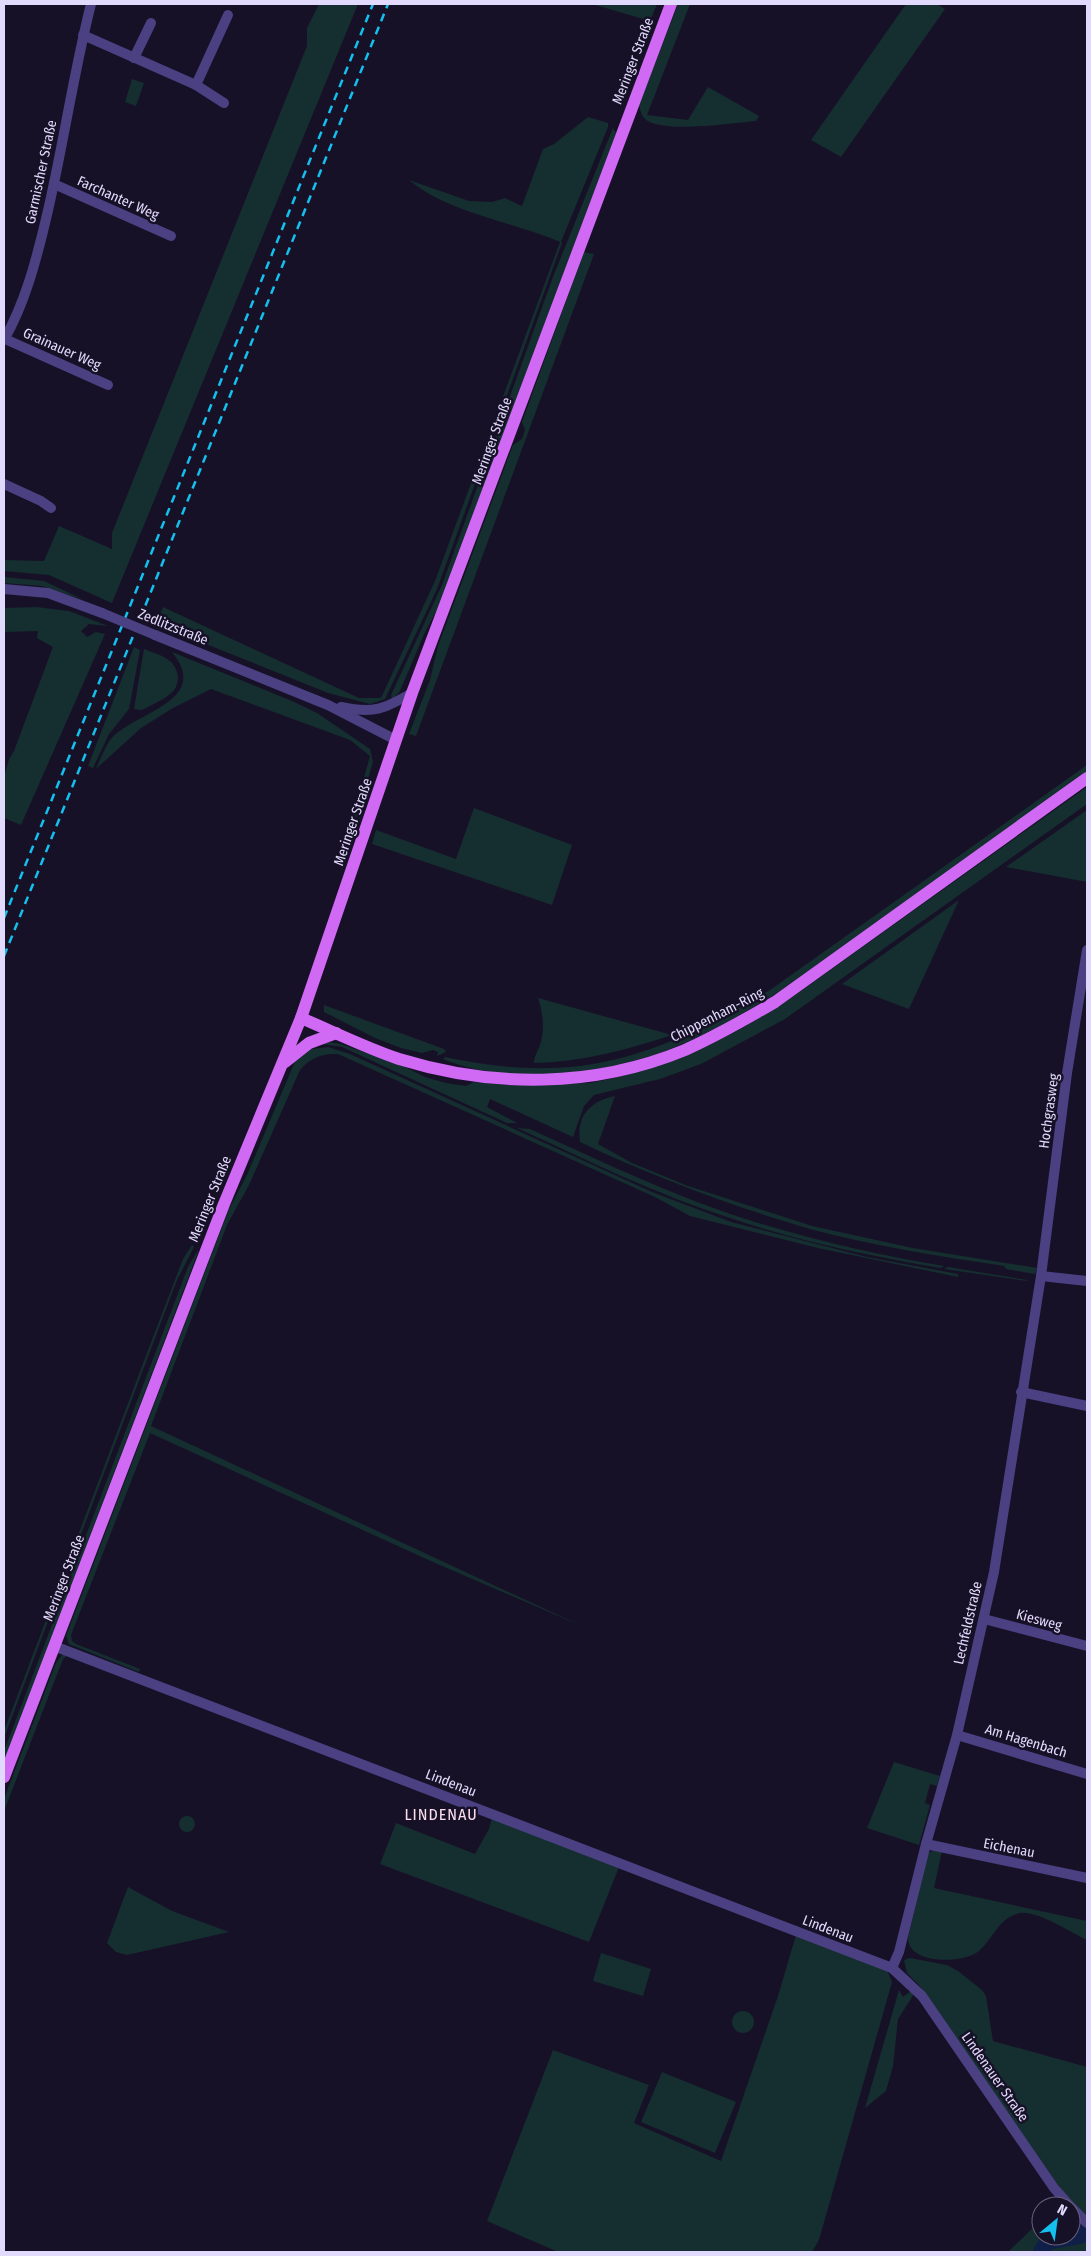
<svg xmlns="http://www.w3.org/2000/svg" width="1091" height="2256" font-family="'Fira Sans Condensed',sans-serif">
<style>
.green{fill:#152e30}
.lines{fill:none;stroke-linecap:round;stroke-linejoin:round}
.river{stroke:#101f47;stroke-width:16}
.minor{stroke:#4a4082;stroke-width:10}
.primary{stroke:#d069f4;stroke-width:12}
.rail{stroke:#14c0ee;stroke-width:2.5;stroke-dasharray:8 6;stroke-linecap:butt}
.minor-bridge{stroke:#4a4082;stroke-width:10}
.labels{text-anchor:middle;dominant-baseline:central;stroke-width:5;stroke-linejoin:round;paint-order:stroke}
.street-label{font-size:14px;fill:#e2dafc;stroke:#171127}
.quarter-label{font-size:16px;letter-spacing:1px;fill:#fcdced;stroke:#171127}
</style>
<rect width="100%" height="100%" fill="#171127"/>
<g class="green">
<path d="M319,4H358L112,603L49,575L4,571V560L44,561L59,526L112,549V533L307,46V28Z"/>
<path d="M592,4H657L650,21Z"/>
<path d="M678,4H690L647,115L688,120L708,87L759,116L756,121C734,123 661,134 645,119C641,115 640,109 639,105Z"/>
<path d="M906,4H937L945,9L841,157L811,140Z"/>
<path d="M132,79L144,83L136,106L125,102Z"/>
<path d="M588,117L608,123V127L561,242L562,243L437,589L385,699L370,704L328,693L156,624L163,607L359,698H381L435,581L560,242C514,222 448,213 409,180L469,201L492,202L505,198L522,206L543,149L554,144Z"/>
<path d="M613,128L616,133L443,599L425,632L400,691L392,700L391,695L442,585L553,277Z"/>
<path d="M584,252L594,254L416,736L409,734L430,680L438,646L513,445L522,439L525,430L522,422Z"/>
<path d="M4,577L44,581L84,600L42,586L4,583Z"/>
<path d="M36,607L69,611L108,626L89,624L81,631L87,637L96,632L105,634L21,825L4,818V777L9,759L14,751L53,647L37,638L38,631L4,632V608Z"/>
<path d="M134,647L140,650L129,709L109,734L93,768L88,766Z"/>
<path d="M144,649C159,655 176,658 178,677C178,683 176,690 170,694C162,701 151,705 142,710L134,709Z"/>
<path d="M172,652L292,701L317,713L370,749L373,762L344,858L341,860L370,756L350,740L211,689L173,708L141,728L96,769C101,758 107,740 117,733C146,710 209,698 172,652Z"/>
<path d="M1087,765V772L780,991C746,1012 712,1032 675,1047C610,1074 509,1087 443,1059L445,1057C479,1064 513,1069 547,1068C628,1068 703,1030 770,990Z"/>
<path d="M1087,787V804L785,1019L701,1064L660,1079L594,1095L584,1106L573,1137L490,1099L487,1107L517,1123H507L342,1047L322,1044L328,1042L341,1044L405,1067L425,1077L446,1083L466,1086L474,1082L511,1085L590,1083L619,1077L696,1052L744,1027L791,998Z"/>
<path d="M474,808L572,845L552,905L372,844L376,830L456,859Z"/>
<path d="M1087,810V882L1006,867Z"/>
<path d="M959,900L909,1009L842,984Z"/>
<path d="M538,998L672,1035C627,1050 581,1062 534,1063C534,1056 538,1051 540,1045C545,1029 543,1013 538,998Z"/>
<path d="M324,1005L444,1049L446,1052L437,1056L438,1052L433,1050L422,1053L401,1048L375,1038L324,1012Z"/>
<path d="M310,1046L312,1049L328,1047L350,1054L652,1192L731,1222L867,1257L958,1274V1277L818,1248L690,1216L655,1197L338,1054C322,1053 310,1058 300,1070L249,1185L227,1225L151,1426L584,1627L433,1562L150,1433L71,1635L72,1641L76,1644L140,1669L139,1672L69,1644L66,1636L229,1209L247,1175L296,1059Z"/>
<path d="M615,1096L598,1144L632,1163L688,1186L812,1226L913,1248L1037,1268L1035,1274L1006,1269L1004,1266C939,1256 873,1246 810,1229C731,1206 654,1177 580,1142C576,1115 591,1101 615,1096Z"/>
<path d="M517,1128L530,1129C585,1154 640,1180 697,1202C777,1232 860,1252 944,1266L941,1268C870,1256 798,1241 730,1218C657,1195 587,1160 517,1128Z"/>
<path d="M192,1245L194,1247L177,1280L4,1738V1731L150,1345L183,1259Z"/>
<path d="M198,1250V1252L4,1762V1751L188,1267Z"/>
<path d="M948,1267L1027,1280V1281L944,1269Z"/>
<path d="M63,1654L67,1656L63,1659L4,1811V1799L56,1663Z"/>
<path d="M894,1762L940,1776L937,1786L930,1784L925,1803L930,1805L919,1845L867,1828Z"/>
<circle cx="187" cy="1824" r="8"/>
<path d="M492,1818L619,1867L589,1942L380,1864L396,1823L475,1854L489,1829Z"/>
<path d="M934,1850L942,1851L934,1888L1087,1921V1940C1072,1933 1037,1910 1020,1913C998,1918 994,1938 979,1951C963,1964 908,1965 908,1938L928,1853Z"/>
<path d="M128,1887L172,1911L229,1932L127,1955L116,1952L107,1943Z"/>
<path d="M796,1935L887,1970L892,1982L819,2240L812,2252H558L487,2221L553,2050L649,2085L634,2123L721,2161L778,1996Z"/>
<path d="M601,1953L651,1969L643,1996L593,1981Z"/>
<path d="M910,1958L947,1965L958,1971L982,1990L986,1996L993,2041L1087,2067V2218L1076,2208L1058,2185L919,1985L907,1973L904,1960Z"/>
<path d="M899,1990L903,1997L911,1991L914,1994L898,2019L893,2066L886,2091L865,2108Z"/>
<circle cx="743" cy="2022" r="11"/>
<path d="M662,2072L736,2102L715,2153L641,2122Z"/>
<path d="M1071,2213L1087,2228V2252H1008L1041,2220V2236H1071Z"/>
</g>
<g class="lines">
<path class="river" d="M1041,2252L1047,2242L1080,2236L1087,2229"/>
<g class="minor">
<path d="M83,35L196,85L224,103"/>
<path d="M134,58L151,23"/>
<path d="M196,85L228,15"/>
<path d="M54,184L171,236"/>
<path d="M5,339L108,385"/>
<path d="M4,340C25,303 36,261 46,219C63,148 73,75 91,4"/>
<path d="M4,484L41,501L51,508"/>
<path d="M4,589L48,593L102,613"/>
<path d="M155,635L328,705L396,740"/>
<path d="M341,707C374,714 384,709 412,693"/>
<path d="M1041,1276L1087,1281"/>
<path d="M1021,1392L1087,1406"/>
<path d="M984,1619L1087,1646"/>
<path d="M54,1646L892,1968L922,1996L1054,2188L1070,2206"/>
<path d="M957,1735L1087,1774"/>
<path d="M926,1844L1087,1878"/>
<path d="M892,1968L899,1952L926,1844L957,1735L994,1572L1041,1276L1067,1073L1087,950"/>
<path d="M1071,2207L1087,2223"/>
</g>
<g class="primary">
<path d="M301,1018C334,1032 366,1048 399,1059C494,1088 593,1088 685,1050C716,1036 746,1019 775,1002L1087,778"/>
<path d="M285,1062L309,1043L336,1033"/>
<path d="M4,1777L224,1204L301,1018L412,693L671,4"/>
</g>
<g class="rail">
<path d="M4,918L373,4"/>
<path d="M4,956L388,4"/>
</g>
<path class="minor-bridge" d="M102,613L155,635"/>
</g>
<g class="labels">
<g class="street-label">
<text transform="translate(633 61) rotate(-69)">Meringer Straße</text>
<text transform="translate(41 172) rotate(-78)">Garmischer Straße</text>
<text transform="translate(118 198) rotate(24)">Farchanter Weg</text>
<text transform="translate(62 349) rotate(24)">Grainauer Weg</text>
<text transform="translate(492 441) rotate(-70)">Meringer Straße</text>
<text transform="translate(173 627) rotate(22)">Zedlitzstraße</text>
<text transform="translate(353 822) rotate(-71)">Meringer Straße</text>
<text transform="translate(717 1015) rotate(-27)">Chippenham-Ring</text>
<text transform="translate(1049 1111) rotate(-82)">Hochgrasweg</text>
<text transform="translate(210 1199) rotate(-68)">Meringer Straße</text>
<text transform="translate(64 1578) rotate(-69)">Meringer Straße</text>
<text transform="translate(1039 1620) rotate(15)">Kiesweg</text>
<text transform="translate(968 1623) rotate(-77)">Lechfeldstraße</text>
<text transform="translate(1026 1741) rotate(17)">Am Hagenbach</text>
<text transform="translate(451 1783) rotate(21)">Lindenau</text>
<text transform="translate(1009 1848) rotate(11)">Eichenau</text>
<text transform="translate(828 1929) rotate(21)">Lindenau</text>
<text transform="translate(995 2077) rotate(55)">Lindenauer Straße</text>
</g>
<g class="quarter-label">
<text x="441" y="1814">LINDENAU</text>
</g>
</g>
<rect width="1091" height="2256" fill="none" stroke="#e2dafc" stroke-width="10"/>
<g transform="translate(1056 2221) rotate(29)"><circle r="24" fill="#171127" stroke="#68617c"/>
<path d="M0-4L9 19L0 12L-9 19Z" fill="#14c0ee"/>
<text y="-8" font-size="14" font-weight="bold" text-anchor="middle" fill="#e2dafc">N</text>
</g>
</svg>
